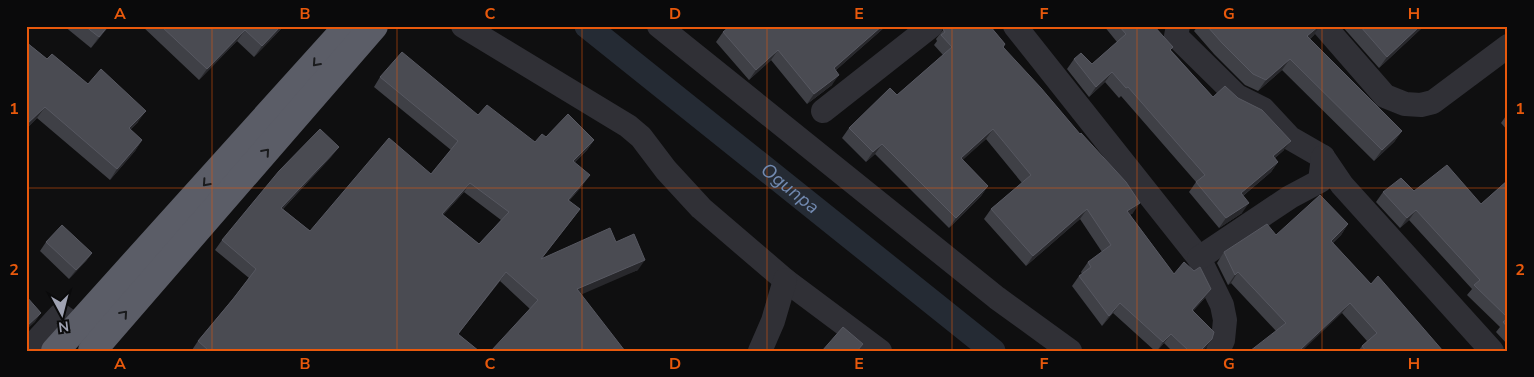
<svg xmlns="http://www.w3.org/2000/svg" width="1534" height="377" font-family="'Nunito Sans',sans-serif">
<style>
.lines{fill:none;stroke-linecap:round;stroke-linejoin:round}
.canal{stroke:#252b34;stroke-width:25}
.street{stroke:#303036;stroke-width:24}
.highway{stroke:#5b5d67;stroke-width:28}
.wall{fill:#3f4046;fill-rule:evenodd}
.shaded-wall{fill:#28282c}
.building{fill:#4a4b52;stroke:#575861;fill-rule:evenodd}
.oneway{stroke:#1a1b1d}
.grid{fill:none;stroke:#e8590c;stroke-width:1;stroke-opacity:0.55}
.labels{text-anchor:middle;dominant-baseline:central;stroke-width:5;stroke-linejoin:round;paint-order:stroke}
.water-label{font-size:19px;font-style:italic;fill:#728ab1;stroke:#0a0a0b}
.neatline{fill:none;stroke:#e8590c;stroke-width:2}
.grid-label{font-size:16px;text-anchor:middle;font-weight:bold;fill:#e8590c}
</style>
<rect width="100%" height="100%" fill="#0f0f10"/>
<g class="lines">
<path class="canal" id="s1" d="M587,26L993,351"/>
<g class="street">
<path d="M463,26L628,126L641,137L666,170L701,208L785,280L880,351"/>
<path d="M659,26L997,298L1070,351"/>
<path d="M1015,26L1199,258L1222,305L1225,320L1223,340L1218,351"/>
<path d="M1178,26L1176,36L1237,96L1263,109L1290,138L1323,157"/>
<path d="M1324,26L1385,96L1405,104L1421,105L1433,102L1508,46"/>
<path d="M823,111L931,26"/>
<path d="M1199,258L1290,197L1320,181L1323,157L1342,185L1492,351"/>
<path d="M27,351L60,315L76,326L90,340"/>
<path d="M760,351L773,321L785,280"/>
</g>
<g class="highway">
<path d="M55,351L348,26"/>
<path d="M92,351L374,26"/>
</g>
</g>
<g class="wall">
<path d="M64,26H109L91,48Z"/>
<path d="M142,26H284L254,57L237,41L199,80Z"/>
<path d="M886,26L836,70L832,85L807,104L771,60L749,80L716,42L723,32Z"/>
<path d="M944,26H990L1005,44L1003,47L1133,213L1130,215L1174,274L1211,289L1204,299L1193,311L1212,339L1203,351H1172L1164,343L1157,351H1155L1113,313L1102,326L1072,286L1079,276L1082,274L1081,272L1088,262L1102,252L1080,219L1026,266L984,219L991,209L1022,183L986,139L962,160L988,186L981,196L949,228L875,154L866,162L842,138L849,128L897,95L943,55L934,45L937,41L936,39L944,29Z"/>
<path d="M1104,26H1154L1171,50L1213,97L1284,150L1275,158L1278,162L1271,172L1243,196L1242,213L1219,228L1189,192L1196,182L1121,96L1119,98L1105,82L1089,97L1067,69L1074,59L1092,64L1117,42Z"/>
<path d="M1198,26H1320L1314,35L1310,39L1402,131L1394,142L1374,161L1282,70L1258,91L1245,85L1214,54L1194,31Z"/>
<path d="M1342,26H1424L1379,68Z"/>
<path d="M26,42L47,59L88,84L138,122L130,130L142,140L135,151L110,180L37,118L26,129Z"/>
<path d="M380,77L478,115L535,142L546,137L594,140L587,150L575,162L583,185L569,201L580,209L542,258L616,242L638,270L530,309L500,281L458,334L479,351H192V350L198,341L233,299L249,278L215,250L222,240L332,156L283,209L310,231L431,174L451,150L374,87ZM464,192L501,220L479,244L443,215Z"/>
<path d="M1508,113V131L1501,123Z"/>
<path d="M1508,180V345L1496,332L1500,327L1467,295L1472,289L1409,220L1400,228L1376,202L1383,192L1414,191L1481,204Z"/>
<path d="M1348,224L1341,235L1333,243L1371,284L1443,351H1358L1362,346L1367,341L1342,313L1276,331L1231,283L1228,285L1217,263L1224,252L1276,235Z"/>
<path d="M46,242L92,253L86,261L69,279L40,251Z"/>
</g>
<g class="shaded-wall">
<path d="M108,26H109L91,48L99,37Z"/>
<path d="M281,26H284L254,57L262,46Z"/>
<path d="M882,26H886L827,78L834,68Z"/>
<path d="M1319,26H1320L1314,35L1299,47L1307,36Z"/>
<path d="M1420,26H1424L1379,68L1387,57Z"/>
<path d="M245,30L237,41L199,80L207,69Z"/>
<path d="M778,50L771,60L749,80L756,70Z"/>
<path d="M1290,59L1282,70L1258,91L1266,80Z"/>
<path d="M1112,72L1105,82L1089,97L1096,87Z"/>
<path d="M839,75L832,85L807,104L814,94Z"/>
<path d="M45,107L37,118L26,129V125Z"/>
<path d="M146,111L138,122L121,139L129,128Z"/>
<path d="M993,129L986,139L954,168L961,158Z"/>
<path d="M1402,131L1394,142L1374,161L1382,150Z"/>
<path d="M142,140L135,151L110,180L117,169Z"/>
<path d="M594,140L587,150L567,170L573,161Z"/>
<path d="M1291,141L1284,150L1266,166L1273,156Z"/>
<path d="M882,144L875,154L866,162L873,152Z"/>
<path d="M339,147L332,156L275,217L281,208Z"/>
<path d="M1278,162L1271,172L1234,203L1241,193Z"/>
<path d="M590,175L583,185L561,209L568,200Z"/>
<path d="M470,183L464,192L435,224L442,214Z"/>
<path d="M988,186L981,196L949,228L956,218Z"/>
<path d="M1140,203L1133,213L1120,221L1127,211Z"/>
<path d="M1249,203L1242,213L1219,228L1226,218Z"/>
<path d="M1087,209L1080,219L1026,266L1033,256Z"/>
<path d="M1416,210L1409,220L1400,228L1407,218Z"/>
<path d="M1348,224L1341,235L1323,251L1331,241Z"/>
<path d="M92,253L86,261L69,279L76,270Z"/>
<path d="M645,260L638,270L571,299L577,289Z"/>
<path d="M506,272L500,281L451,343L458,334Z"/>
<path d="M1238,272L1231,283L1228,285L1235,275Z"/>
<path d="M1211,289L1204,299L1185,320L1192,310Z"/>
<path d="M1120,303L1113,313L1102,326L1109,316Z"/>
<path d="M1350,303L1342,313L1302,351L1301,349Z"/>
<path d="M41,313L35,322L26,330V327Z"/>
<path d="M1171,334L1164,343L1157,351L1163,342Z"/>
<path d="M1212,339L1205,349L1203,351H1200Z"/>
</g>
<g class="building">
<path d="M85,26H108L99,37Z"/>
<path d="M161,26H281L262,46L245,30L207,69Z"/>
<path d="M730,26H882L834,68L839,75L814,94L778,50L756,70L723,32Z"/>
<path d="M946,26H990L1005,44L1003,47L1041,88L1080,134L1081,133L1126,182L1140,203L1127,211L1174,274L1184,262L1194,271L1200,267L1211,289L1192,310L1214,332L1212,339L1200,351H1189L1171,334L1163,342L1120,303L1109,316L1079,276L1091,267L1088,262L1111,245L1087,209L1033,256L991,209L1031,175L993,129L961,158L988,186L956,218L882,144L873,152L849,128L890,88L897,95L952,47L941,35L945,32L943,29Z"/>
<path d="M1119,26H1154L1173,47L1170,50L1213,97L1225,86L1238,98L1262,110L1291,141L1273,156L1278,162L1241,193L1249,203L1226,218L1196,182L1205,175L1128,87L1126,88L1112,72L1096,87L1074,59L1081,53L1092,64L1126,34Z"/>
<path d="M1207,26H1319L1307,36L1402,131L1382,150L1290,59L1266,80L1253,74L1222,43Z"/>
<path d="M1360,26H1420L1387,57Z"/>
<path d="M26,42L47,59L52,54L88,84L101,69L146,111L129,128L142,140L117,169L45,107L26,125Z"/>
<path d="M402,52L478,115L487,105L535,142L542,134L546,137L568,114L594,140L573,161L590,175L568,200L580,209L541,259L610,228L616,242L634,234L645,260L577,289L625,351H491L538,300L506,272L458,334L479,351H207L208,350L198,341L233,299L256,269L222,240L279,171L320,129L339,147L281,208L310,231L389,138L431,174L458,141L380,77ZM470,183L509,212L479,244L442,214Z"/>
<path d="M1447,165L1481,204L1508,180V328L1503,322L1508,318L1474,285L1480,280L1416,210L1407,218L1383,192L1401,178L1414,191Z"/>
<path d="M1320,195L1348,224L1331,241L1371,284L1378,276L1443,351H1366L1362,346L1377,333L1350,303L1301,349L1302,351H1250L1286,323L1238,272L1235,275L1224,252L1267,224L1276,235Z"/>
<path d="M62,225L92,253L76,270L46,242Z"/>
<path d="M26,296L41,313L26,327Z"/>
<path d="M843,327L863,344L857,351H822Z"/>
</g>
<defs><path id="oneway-chevron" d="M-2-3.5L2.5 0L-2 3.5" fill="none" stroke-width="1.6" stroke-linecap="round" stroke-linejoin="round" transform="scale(1.25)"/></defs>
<g class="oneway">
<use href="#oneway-chevron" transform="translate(316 63) rotate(132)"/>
<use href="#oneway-chevron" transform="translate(266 152) rotate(-49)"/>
<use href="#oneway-chevron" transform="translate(206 183) rotate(132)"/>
<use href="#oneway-chevron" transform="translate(124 314) rotate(-49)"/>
</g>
<path class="grid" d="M212,26V351M397,26V351M582,26V351M767,26V351M952,26V351M1137,26V351M1322,26V351M26,188H1508"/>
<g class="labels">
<g class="water-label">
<text stroke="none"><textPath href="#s1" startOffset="260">Ogunpa</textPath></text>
</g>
</g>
<rect width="1534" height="377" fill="none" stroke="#0a0a0b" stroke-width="55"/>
<g transform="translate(62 314) rotate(173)" stroke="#0a0a0b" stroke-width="4" paint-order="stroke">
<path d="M0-4L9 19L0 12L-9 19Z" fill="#9fa2b2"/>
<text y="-8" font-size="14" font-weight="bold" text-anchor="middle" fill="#9fa2b2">N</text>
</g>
<rect x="28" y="28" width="1478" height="322" class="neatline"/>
<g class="grid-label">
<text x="120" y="19">A</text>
<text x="305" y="19">B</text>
<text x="490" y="19">C</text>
<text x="675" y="19">D</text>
<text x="859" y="19">E</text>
<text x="1044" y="19">F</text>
<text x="1229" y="19">G</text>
<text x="1414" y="19">H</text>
<text x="14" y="114">1</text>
<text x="1520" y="114">1</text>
<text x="14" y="275">2</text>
<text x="1520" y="275">2</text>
<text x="120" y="369">A</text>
<text x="305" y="369">B</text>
<text x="490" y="369">C</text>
<text x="675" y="369">D</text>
<text x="859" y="369">E</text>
<text x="1044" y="369">F</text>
<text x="1229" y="369">G</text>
<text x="1414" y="369">H</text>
</g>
</svg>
